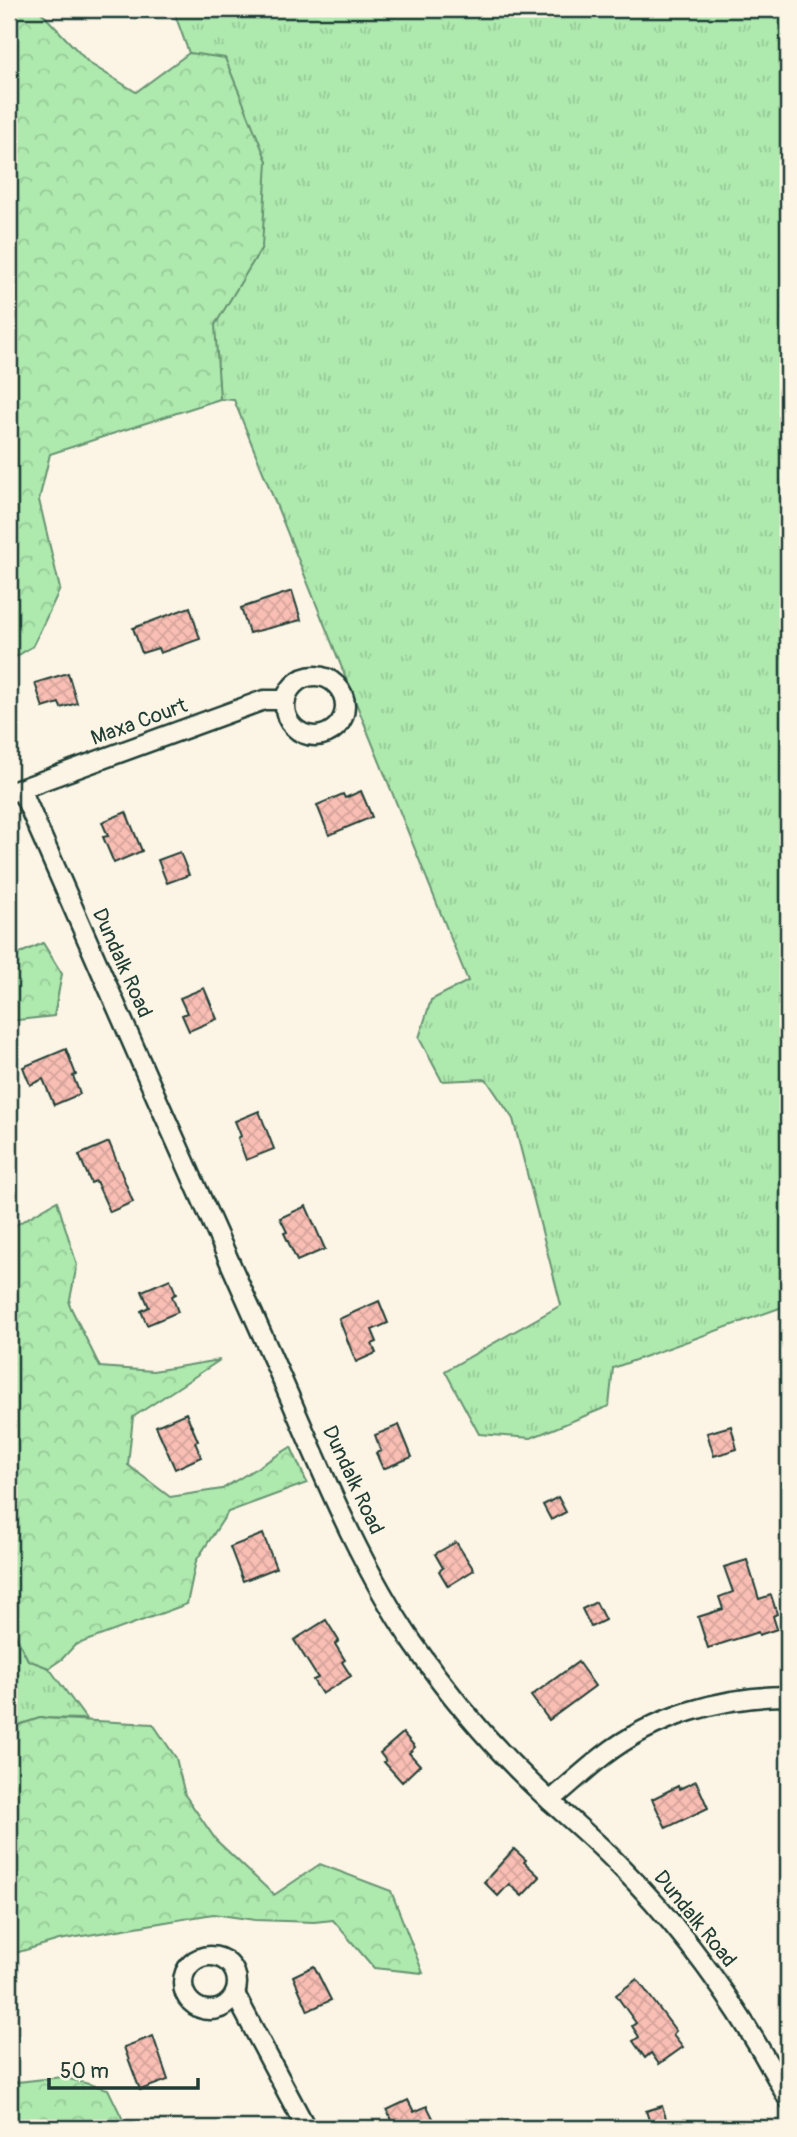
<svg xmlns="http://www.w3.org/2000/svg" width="797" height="2137" font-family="Pangolin,sans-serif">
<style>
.grass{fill:url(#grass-tufts);stroke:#669371;stroke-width:2}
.forest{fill:url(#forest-crowns);stroke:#669371;stroke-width:2}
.building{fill:url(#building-cross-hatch);stroke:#1f3d34;stroke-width:2}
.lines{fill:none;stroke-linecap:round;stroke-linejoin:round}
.minor-casing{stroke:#1f3d34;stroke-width:23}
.minor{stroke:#fcf5e5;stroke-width:18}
.labels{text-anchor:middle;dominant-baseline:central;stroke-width:5;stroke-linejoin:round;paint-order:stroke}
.street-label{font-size:21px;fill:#1f3d34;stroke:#fcf5e5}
</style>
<defs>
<pattern id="grass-tufts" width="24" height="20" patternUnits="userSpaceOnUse" patternTransform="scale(1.75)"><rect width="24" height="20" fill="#aee9ae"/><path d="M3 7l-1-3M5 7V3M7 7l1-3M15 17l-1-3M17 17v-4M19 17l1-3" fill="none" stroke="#95c996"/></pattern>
<pattern id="forest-crowns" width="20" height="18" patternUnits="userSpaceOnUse" patternTransform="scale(1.75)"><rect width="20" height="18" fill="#aee9ae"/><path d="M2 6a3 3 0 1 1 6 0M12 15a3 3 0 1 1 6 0" fill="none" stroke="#95c996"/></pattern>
<pattern id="building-cross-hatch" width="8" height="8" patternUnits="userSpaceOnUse" patternTransform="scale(1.75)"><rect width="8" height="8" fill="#f9beb4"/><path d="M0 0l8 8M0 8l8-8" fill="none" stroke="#d5a49b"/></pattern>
</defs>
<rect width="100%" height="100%" fill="#fcf5e5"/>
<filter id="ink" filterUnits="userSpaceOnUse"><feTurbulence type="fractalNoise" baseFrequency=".0143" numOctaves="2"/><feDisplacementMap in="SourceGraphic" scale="14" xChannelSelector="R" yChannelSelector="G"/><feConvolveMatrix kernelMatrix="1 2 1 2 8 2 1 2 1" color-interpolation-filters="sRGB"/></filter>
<g filter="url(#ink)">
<g class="grass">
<path d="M173,9H788V1305L613,1368L609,1406L531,1438L479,1434L445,1371L561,1305L513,1119L486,1079L442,1081L419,1038L431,1000L468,981L234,400L220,399L214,325L262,247L225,59L189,53Z"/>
<path d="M9,1622L28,1660L49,1668L86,1719L40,1718L9,1728Z"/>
</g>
<g class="forest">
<path d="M9,9H38L89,63L136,92L189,53L225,58L267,161L262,247L215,325L220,399L50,454L39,500L60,589L33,646L9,661V363L12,361L9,352Z"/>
<path d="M43,943L62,974L54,1016L9,1021V958Z"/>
<path d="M57,1201L77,1265L69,1304L100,1367L153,1371L220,1360L133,1417L128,1465L170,1497L222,1489L291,1447L307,1483L228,1512L196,1561L187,1604L75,1645L62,1659L49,1668L28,1660L9,1622V1229Z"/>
<path d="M40,1718L153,1724L176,1758L185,1795L216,1840L274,1895L320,1864L391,1891L423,1973L374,1968L333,1920L314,1922L255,1920L213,1914L59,1940L9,1955V1728Z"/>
<path d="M62,2077L108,2089L127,2128H9V2083Z"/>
</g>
<g class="building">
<path d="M292,591L301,620L249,633L241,608Z"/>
<path d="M190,607L200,639L160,653L158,648L142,653L133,628Z"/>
<path d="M68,673L77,703L61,708L59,703L43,708L35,683Z"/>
<path d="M361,791L372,817L329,835L317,805L343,794L345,798Z"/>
<path d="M126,812L142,851L114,863L103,837L108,836L102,822Z"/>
<path d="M180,852L189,875L167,883L158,860Z"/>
<path d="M204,988L217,1019L189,1031L182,1015L187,1013L180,998Z"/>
<path d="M66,1049L76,1075L73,1076L80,1094L54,1105L43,1079L30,1085L23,1067Z"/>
<path d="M259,1111L274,1149L246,1160L238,1138L241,1136L235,1121Z"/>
<path d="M109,1142L133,1202L110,1212L96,1181L91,1183L79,1155Z"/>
<path d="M306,1206L325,1249L297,1261L284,1233L287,1232L280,1218Z"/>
<path d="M170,1279L176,1294L172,1296L178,1312L147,1325L141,1311L149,1307L142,1291Z"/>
<path d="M379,1301L388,1323L372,1330L377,1342L372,1344L376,1353L356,1362L339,1319Z"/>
<path d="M186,1413L198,1441L195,1442L201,1457L175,1469L156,1426Z"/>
<path d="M399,1425L412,1457L383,1469L376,1453L381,1451L375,1435Z"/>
<path d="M731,1426L737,1449L714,1456L707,1433Z"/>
<path d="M558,1497L566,1512L551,1520L543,1505Z"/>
<path d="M263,1534L276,1568L243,1581L230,1547Z"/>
<path d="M456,1542L474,1570L448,1586L439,1571L443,1568L435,1554Z"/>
<path d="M747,1560L759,1599L771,1595L777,1614L773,1616L777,1629L759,1635L758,1632L708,1648L698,1617L723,1609L719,1597L733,1592L724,1567Z"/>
<path d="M596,1602L605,1620L591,1627L582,1609Z"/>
<path d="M326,1620L339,1641L335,1644L345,1660L342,1662L351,1676L322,1694L313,1680L318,1678L294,1640Z"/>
<path d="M578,1662L595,1686L549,1720L531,1696Z"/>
<path d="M403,1733L415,1747L409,1753L420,1765L402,1782L384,1762L386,1761L380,1753Z"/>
<path d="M696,1781L708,1808L666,1828L652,1799L678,1786L679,1789Z"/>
<path d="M514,1849L526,1860L524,1862L540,1877L522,1896L509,1884L498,1896L484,1882Z"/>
<path d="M314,1966L331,2000L308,2011L293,1976Z"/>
<path d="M637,1979L676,2031L673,2034L683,2047L659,2064L651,2053L645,2058L633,2041L639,2037L632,2026L636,2023L616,1995Z"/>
<path d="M153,2036L168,2080L140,2090L124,2047Z"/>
<path d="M408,2100L414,2112L427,2106L438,2128H379L393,2122L387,2110Z"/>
<path d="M662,2106L667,2121L651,2126L646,2111Z"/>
</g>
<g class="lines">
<defs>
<g id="minor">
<circle cx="315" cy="706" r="30"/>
<path d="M21,789C101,973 182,1156 264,1339C310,1440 350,1551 413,1643C446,1691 485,1738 527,1779C556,1808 588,1833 617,1863C686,1932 743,2013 788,2099"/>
<path d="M9,793L264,700H286"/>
<path d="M550,1801C568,1786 585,1770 603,1756C654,1716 724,1696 788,1696"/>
<circle cx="210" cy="1983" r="27"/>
<path d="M235,1994L306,2128"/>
</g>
</defs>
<use href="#minor" class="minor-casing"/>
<use href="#minor" class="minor"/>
</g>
</g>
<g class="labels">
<g class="street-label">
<text transform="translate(139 722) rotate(-20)">Maxa Court</text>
<text transform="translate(122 963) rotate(66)">Dundalk Road</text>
<text transform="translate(353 1480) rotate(65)">Dundalk Road</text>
<text transform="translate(695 1919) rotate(51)">Dundalk Road</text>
</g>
</g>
<rect width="797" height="2137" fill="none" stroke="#fcf5e5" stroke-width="35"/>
<rect x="18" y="18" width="762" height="2102" fill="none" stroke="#1f3d34" stroke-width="2.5" filter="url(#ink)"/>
<path d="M49 2078v10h149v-10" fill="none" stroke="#1f3d34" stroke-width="3.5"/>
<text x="60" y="2078" font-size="21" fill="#1f3d34" stroke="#fcf5e5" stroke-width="5" paint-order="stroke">50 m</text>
</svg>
